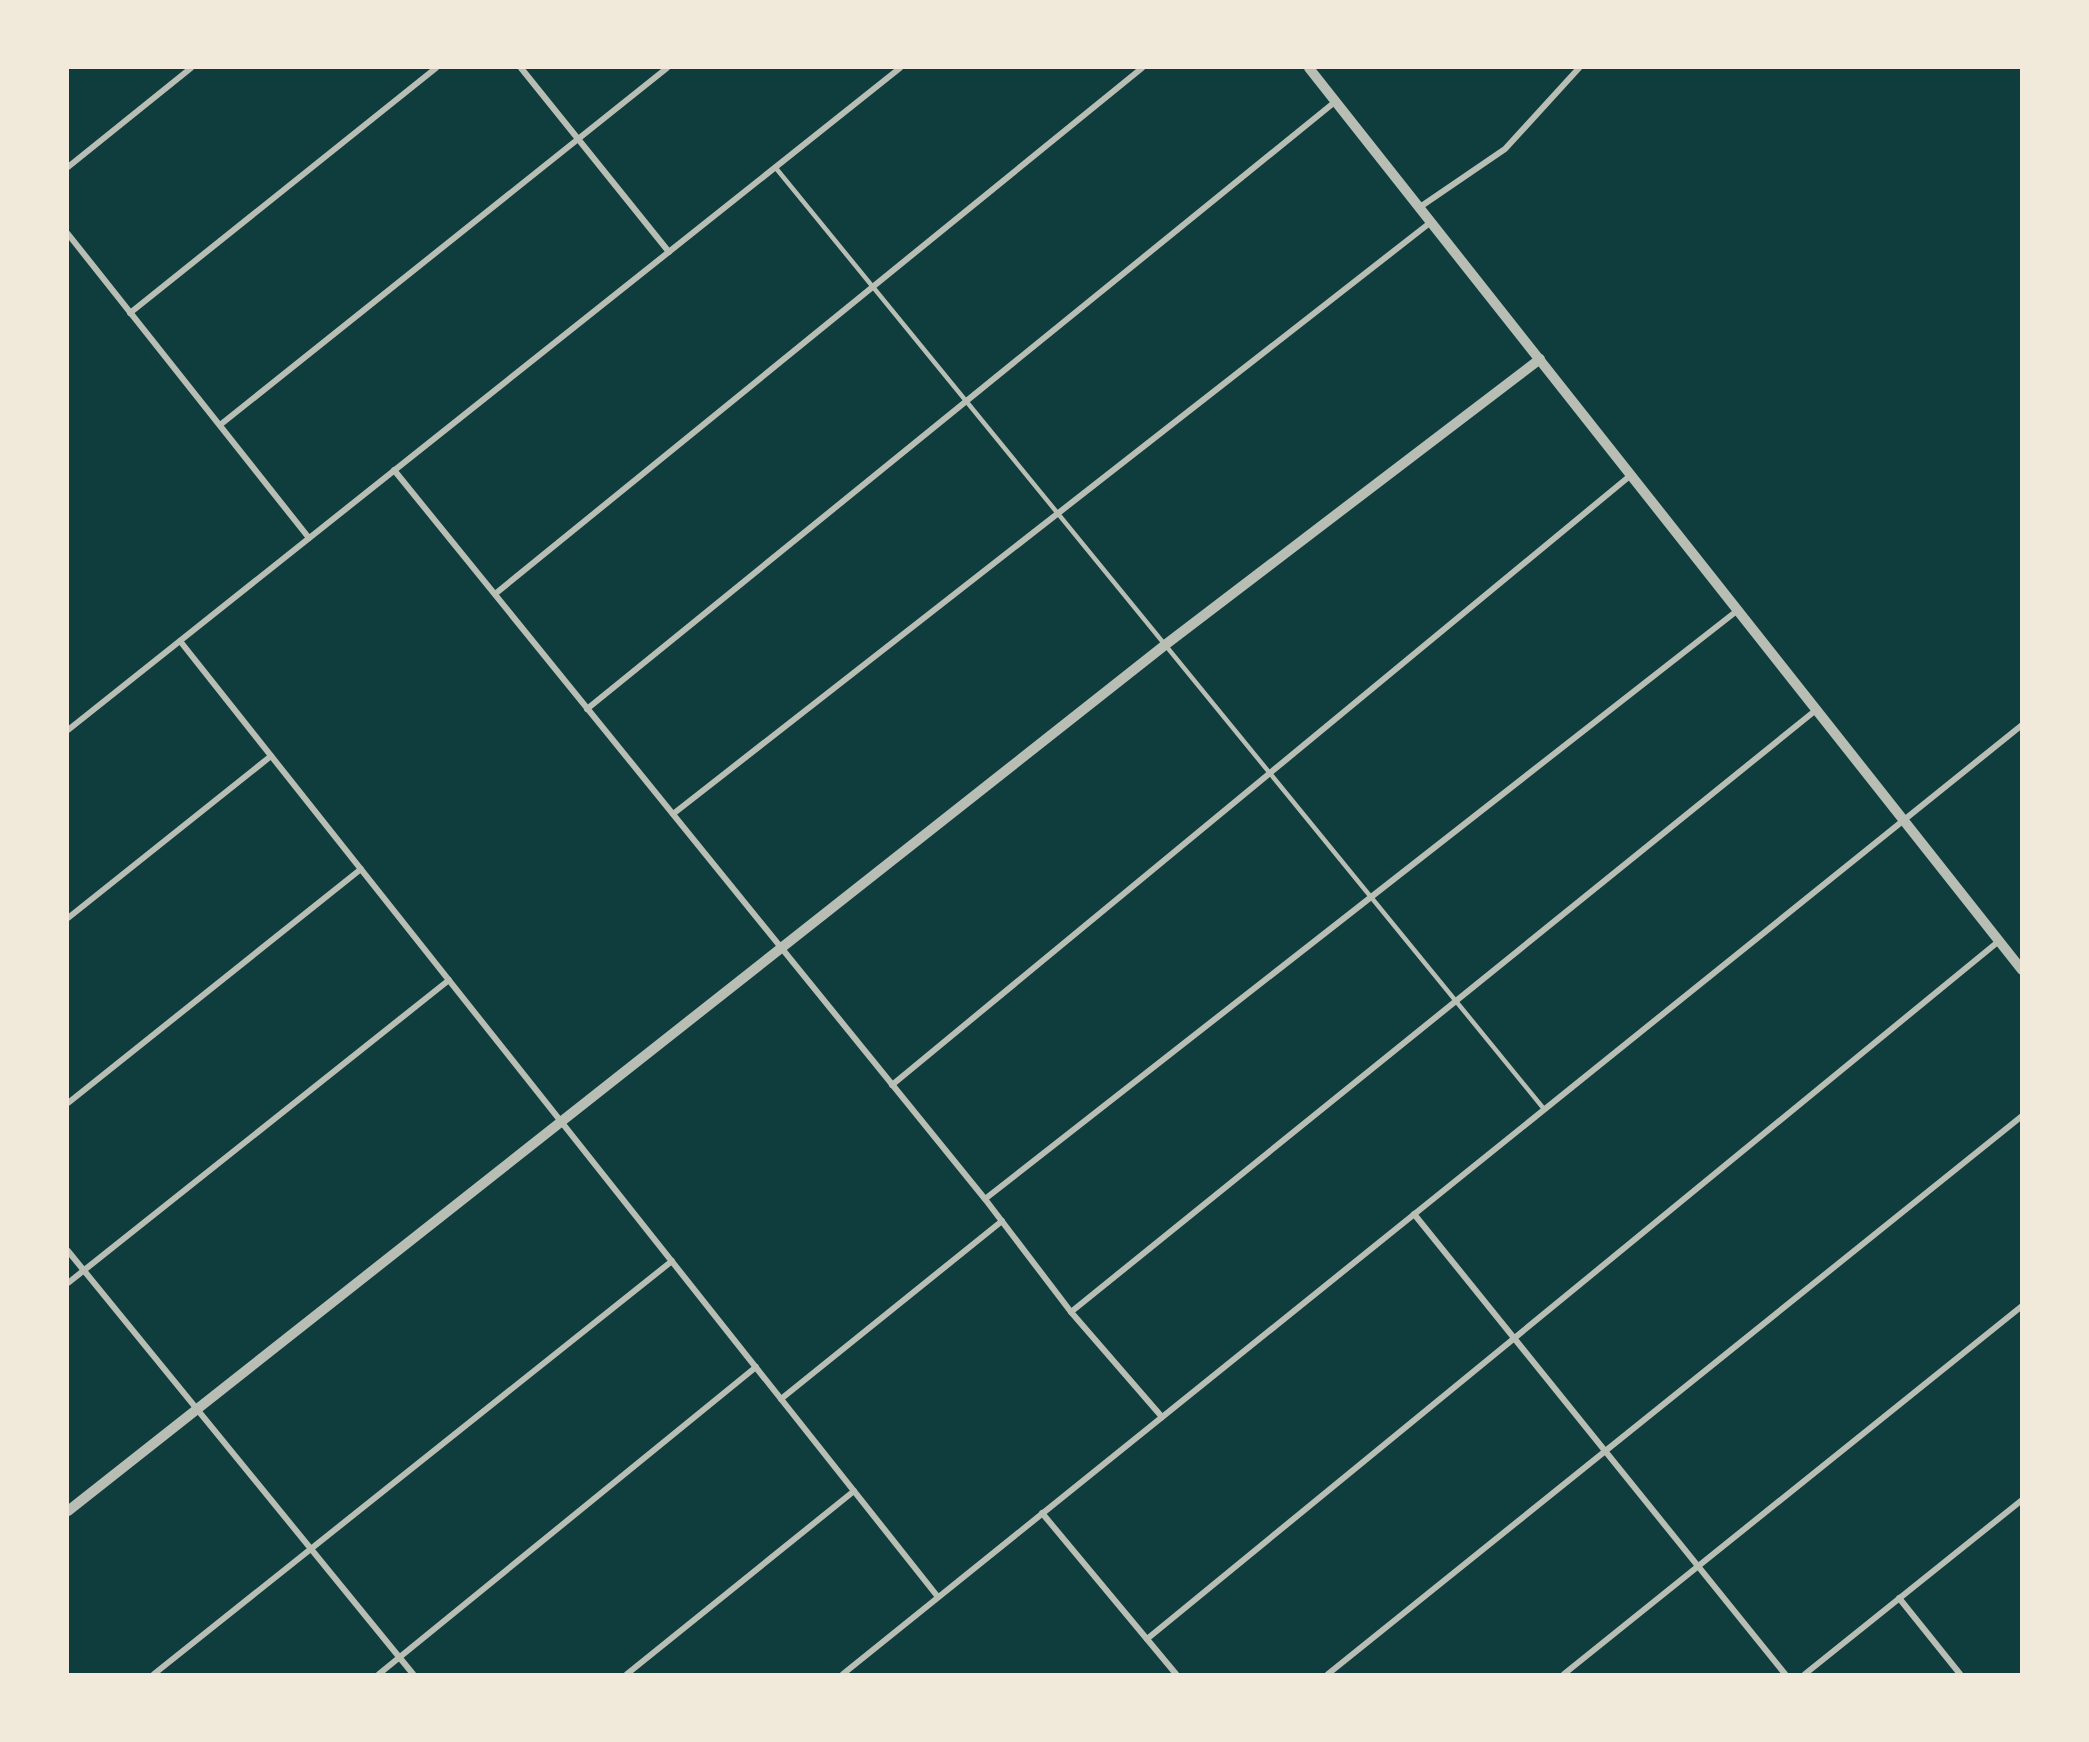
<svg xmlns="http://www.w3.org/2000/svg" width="2089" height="1742" font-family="'Varela Round',sans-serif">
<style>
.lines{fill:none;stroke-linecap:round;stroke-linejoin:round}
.service{stroke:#b8beb3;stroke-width:4.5}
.minor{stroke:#b8beb3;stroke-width:6}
.tertiary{stroke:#b8beb3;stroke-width:10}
</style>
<rect width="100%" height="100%" fill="#0f3d3e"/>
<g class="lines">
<path class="service" d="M775,167L1544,1109"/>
<g class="minor">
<path d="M521,68L669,252"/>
<path d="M68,167L191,68"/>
<path d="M1420,207L1505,149L1579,68"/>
<path d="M68,234L309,538"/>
<path d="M130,313L436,68"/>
<path d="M220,425L667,68"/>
<path d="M394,470L985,1199L1071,1312L1162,1417"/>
<path d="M495,594L1142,68"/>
<path d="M180,641L938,1597"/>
<path d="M587,709L1336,101"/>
<path d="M68,730L900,68"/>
<path d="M673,814L1431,222"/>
<path d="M68,918L271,756"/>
<path d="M892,1085L1631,475"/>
<path d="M68,1103L361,869"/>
<path d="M985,1199L1738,610"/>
<path d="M1414,1214L1785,1674"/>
<path d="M68,1251L413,1674"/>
<path d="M68,1283L449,980"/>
<path d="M1071,1312L1816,710"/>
<path d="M781,1399L1002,1221"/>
<path d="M1042,1513L1176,1674"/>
<path d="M1899,1598L1960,1674"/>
<path d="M1147,1639L1999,941"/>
<path d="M154,1674L672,1261"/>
<path d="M379,1674L756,1367"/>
<path d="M627,1674L854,1491"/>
<path d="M843,1674L2022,725"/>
<path d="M1328,1674L2022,1116"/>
<path d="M1564,1674L2022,1306"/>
<path d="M1805,1674L2022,1500"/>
</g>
<g class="tertiary">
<path d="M1309,68L2022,970"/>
<path d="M68,1511L1165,645L1540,359"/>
</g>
</g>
<rect width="2089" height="1742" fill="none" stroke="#f1e9da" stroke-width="138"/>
</svg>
